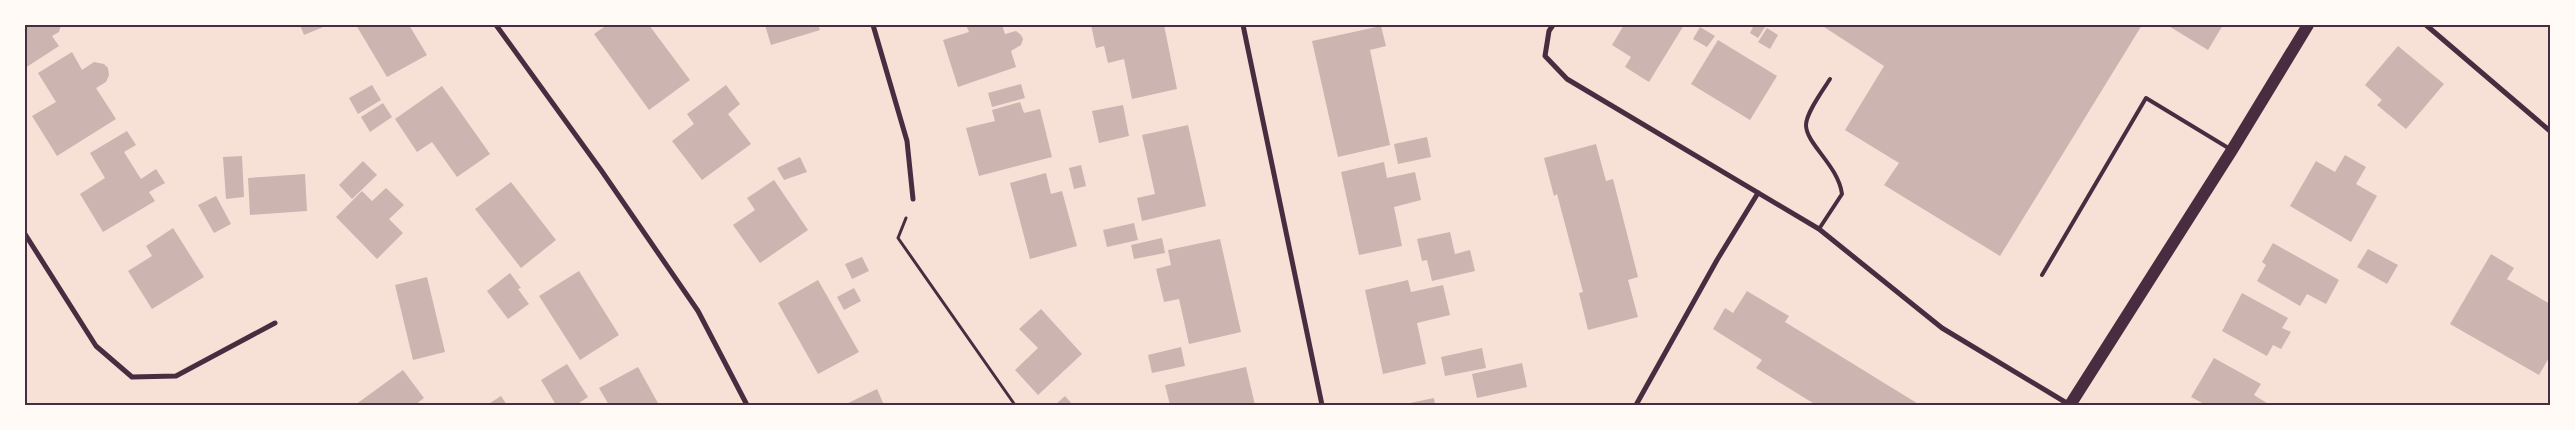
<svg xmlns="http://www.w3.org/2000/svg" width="2575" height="430" font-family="Inter,sans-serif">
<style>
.building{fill:#ccb4b1}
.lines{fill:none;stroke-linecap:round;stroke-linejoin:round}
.path{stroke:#4a2c40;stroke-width:3}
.service{stroke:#4a2c40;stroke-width:4}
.minor{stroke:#4a2c40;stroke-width:5}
.primary{stroke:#4a2c40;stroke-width:12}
.neatline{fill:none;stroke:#4a2c40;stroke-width:2}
</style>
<rect width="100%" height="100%" fill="#f7e1d7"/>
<g class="building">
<path d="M25,25H61L59,32L52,36L59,46L25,68Z"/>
<path d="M300,25H328L304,35Z"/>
<path d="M356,25H409L427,55L387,77Z"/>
<path d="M607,25H649L690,80L649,110L594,34Z"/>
<path d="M765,25H818L820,30L771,45Z"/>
<path d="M966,25H1002L1005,34L1016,31L1021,35L1023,39L1021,45L1011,51L1016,67L958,87L943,40L969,32Z"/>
<path d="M1091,25H1164L1177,89L1132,99L1124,59L1108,63L1104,46L1096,48Z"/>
<path d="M1624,25H1684L1649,82L1625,67L1631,57L1612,45Z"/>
<path d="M1754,25L1765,27L1758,38L1750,33Z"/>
<path d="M1821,25H2142L2000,256L1884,185L1899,163L1845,130L1884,66Z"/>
<path d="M2167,25H2223L2208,50Z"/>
<path d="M1381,26L1386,46L1370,50L1390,145L1338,157L1312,41Z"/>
<path d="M1700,27L1715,36L1707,47L1693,39Z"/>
<path d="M1767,28L1778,35L1770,49L1758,42Z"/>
<path d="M1718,40L1777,76L1750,120L1691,84Z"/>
<path d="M2398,46L2444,84L2406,129L2377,105L2382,100L2365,85Z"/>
<path d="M72,52L82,70L94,62L104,64L108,68L109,75L106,82L96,88L116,119L57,156L32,116L56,102L38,73Z"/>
<path d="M1021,84L1025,98L992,107L988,93Z"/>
<path d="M372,85L381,100L358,114L349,98Z"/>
<path d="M726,85L740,104L728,114L751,144L702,180L672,141L694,124L687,114Z"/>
<path d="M442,86L490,154L457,177L432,142L417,152L395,119Z"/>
<path d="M1020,102L1024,113L1040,109L1052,157L979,176L966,128L995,121L992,110Z"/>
<path d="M383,103L392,117L370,132L361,117Z"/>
<path d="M1123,105L1129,136L1099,143L1092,111Z"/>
<path d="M1188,125L1206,206L1142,221L1137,198L1155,194L1142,135Z"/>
<path d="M127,131L136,145L124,152L141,179L156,169L165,183L149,192L155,201L103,232L80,194L105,178L90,153Z"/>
<path d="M1427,137L1431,157L1398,164L1394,144Z"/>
<path d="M1596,144L1606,181L1613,179L1638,277L1628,280L1638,317L1588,330L1579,293L1583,292L1557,194L1554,196L1544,158Z"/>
<path d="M2345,155L2366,167L2356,184L2377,196L2351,242L2290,206L2316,161L2335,172Z"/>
<path d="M242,156L244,197L226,199L223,157Z"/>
<path d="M800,157L807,172L784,180L777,168Z"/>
<path d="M363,161L377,175L352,199L339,185Z"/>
<path d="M1384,162L1387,178L1415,172L1421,200L1394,207L1402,246L1359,255L1341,172Z"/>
<path d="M1081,165L1086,186L1074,189L1069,168Z"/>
<path d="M1046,173L1051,194L1062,191L1077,246L1030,259L1010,183Z"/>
<path d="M305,174L307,211L250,215L248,178Z"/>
<path d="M774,180L808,230L760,263L733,225L755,210L747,198Z"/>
<path d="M511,182L556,240L521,268L475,209Z"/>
<path d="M386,188L404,205L389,219L403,233L377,259L336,217L362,191L372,201Z"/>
<path d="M216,196L231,224L214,233L198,205Z"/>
<path d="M1134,223L1138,240L1107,247L1103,230Z"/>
<path d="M173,228L204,277L152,309L128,271L152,256L146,246Z"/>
<path d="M1450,232L1455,254L1470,250L1475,271L1432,281L1427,260L1422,261L1417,239Z"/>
<path d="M1162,238L1165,253L1134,259L1131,245Z"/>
<path d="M1220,239L1241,332L1189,344L1179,299L1164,302L1156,269L1171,265L1168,250Z"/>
<path d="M2273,243L2339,280L2326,304L2307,294L2300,306L2257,281L2266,265L2262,262Z"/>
<path d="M2368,249L2398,265L2387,284L2357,267Z"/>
<path d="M2491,254L2514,268L2507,279L2550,304V356L2539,375L2450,324Z"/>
<path d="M862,257L869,271L852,279L845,264Z"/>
<path d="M579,271L619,335L580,360L539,296Z"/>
<path d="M510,273L521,288L518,289L529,304L508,319L487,291Z"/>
<path d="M427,277L445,352L413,360L395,285Z"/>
<path d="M818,280L859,352L818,374L778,303Z"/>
<path d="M1408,280L1411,292L1443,285L1450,315L1417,323L1426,364L1383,374L1365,290Z"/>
<path d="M854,288L861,301L844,310L837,297Z"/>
<path d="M1747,291L1789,316L1785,322L1920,405H1816L1756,368L1762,360L1713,329L1725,308L1733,313Z"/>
<path d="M2242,293L2288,318L2282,328L2291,332L2281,349L2273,345L2267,356L2222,331Z"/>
<path d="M1041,309L1082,354L1038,395L1015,370L1038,348L1019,329Z"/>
<path d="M1181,347L1185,366L1152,373L1148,355Z"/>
<path d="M1482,348L1486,368L1445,376L1441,357Z"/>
<path d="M2214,358L2261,384L2254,395L2270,405H2206L2191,397Z"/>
<path d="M1522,363L1527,387L1477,398L1472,374Z"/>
<path d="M567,364L588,397L576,405H556L541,380Z"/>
<path d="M638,367L659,405H609L599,388Z"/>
<path d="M1246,367L1255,405H1170L1165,385Z"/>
<path d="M403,370L424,398L415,405H355Z"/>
<path d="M877,389L884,405H844Z"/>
<path d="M501,396L507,405H487Z"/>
<path d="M1065,396L1073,405H1055Z"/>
<path d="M1434,398L1435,405H1405V404Z"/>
</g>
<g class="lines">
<path class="path" d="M906,218L898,238L1015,405"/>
<g class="service">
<path d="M1819,229L1842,194C1838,165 1806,144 1806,125C1806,113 1823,90 1830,79"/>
<path d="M2042,275L2146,98L2230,149"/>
</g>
<g class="minor">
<path d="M496,25L601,170L698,311L747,405"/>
<path d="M873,25L907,141L913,199"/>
<path d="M1243,25L1322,405"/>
<path d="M1553,25L1549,31L1545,56L1567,79L1819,229L1942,328L2070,405"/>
<path d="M2426,25L2550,131"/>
<path d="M25,234L96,346L132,377L176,376L275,323"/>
<path d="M1636,405L1717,260L1758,193"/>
</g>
<path class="primary" d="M2070,405L2232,150L2308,25"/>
</g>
<rect width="2575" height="430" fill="none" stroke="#fffaf5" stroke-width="52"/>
<rect x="26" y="26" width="2523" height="378" class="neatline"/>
</svg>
